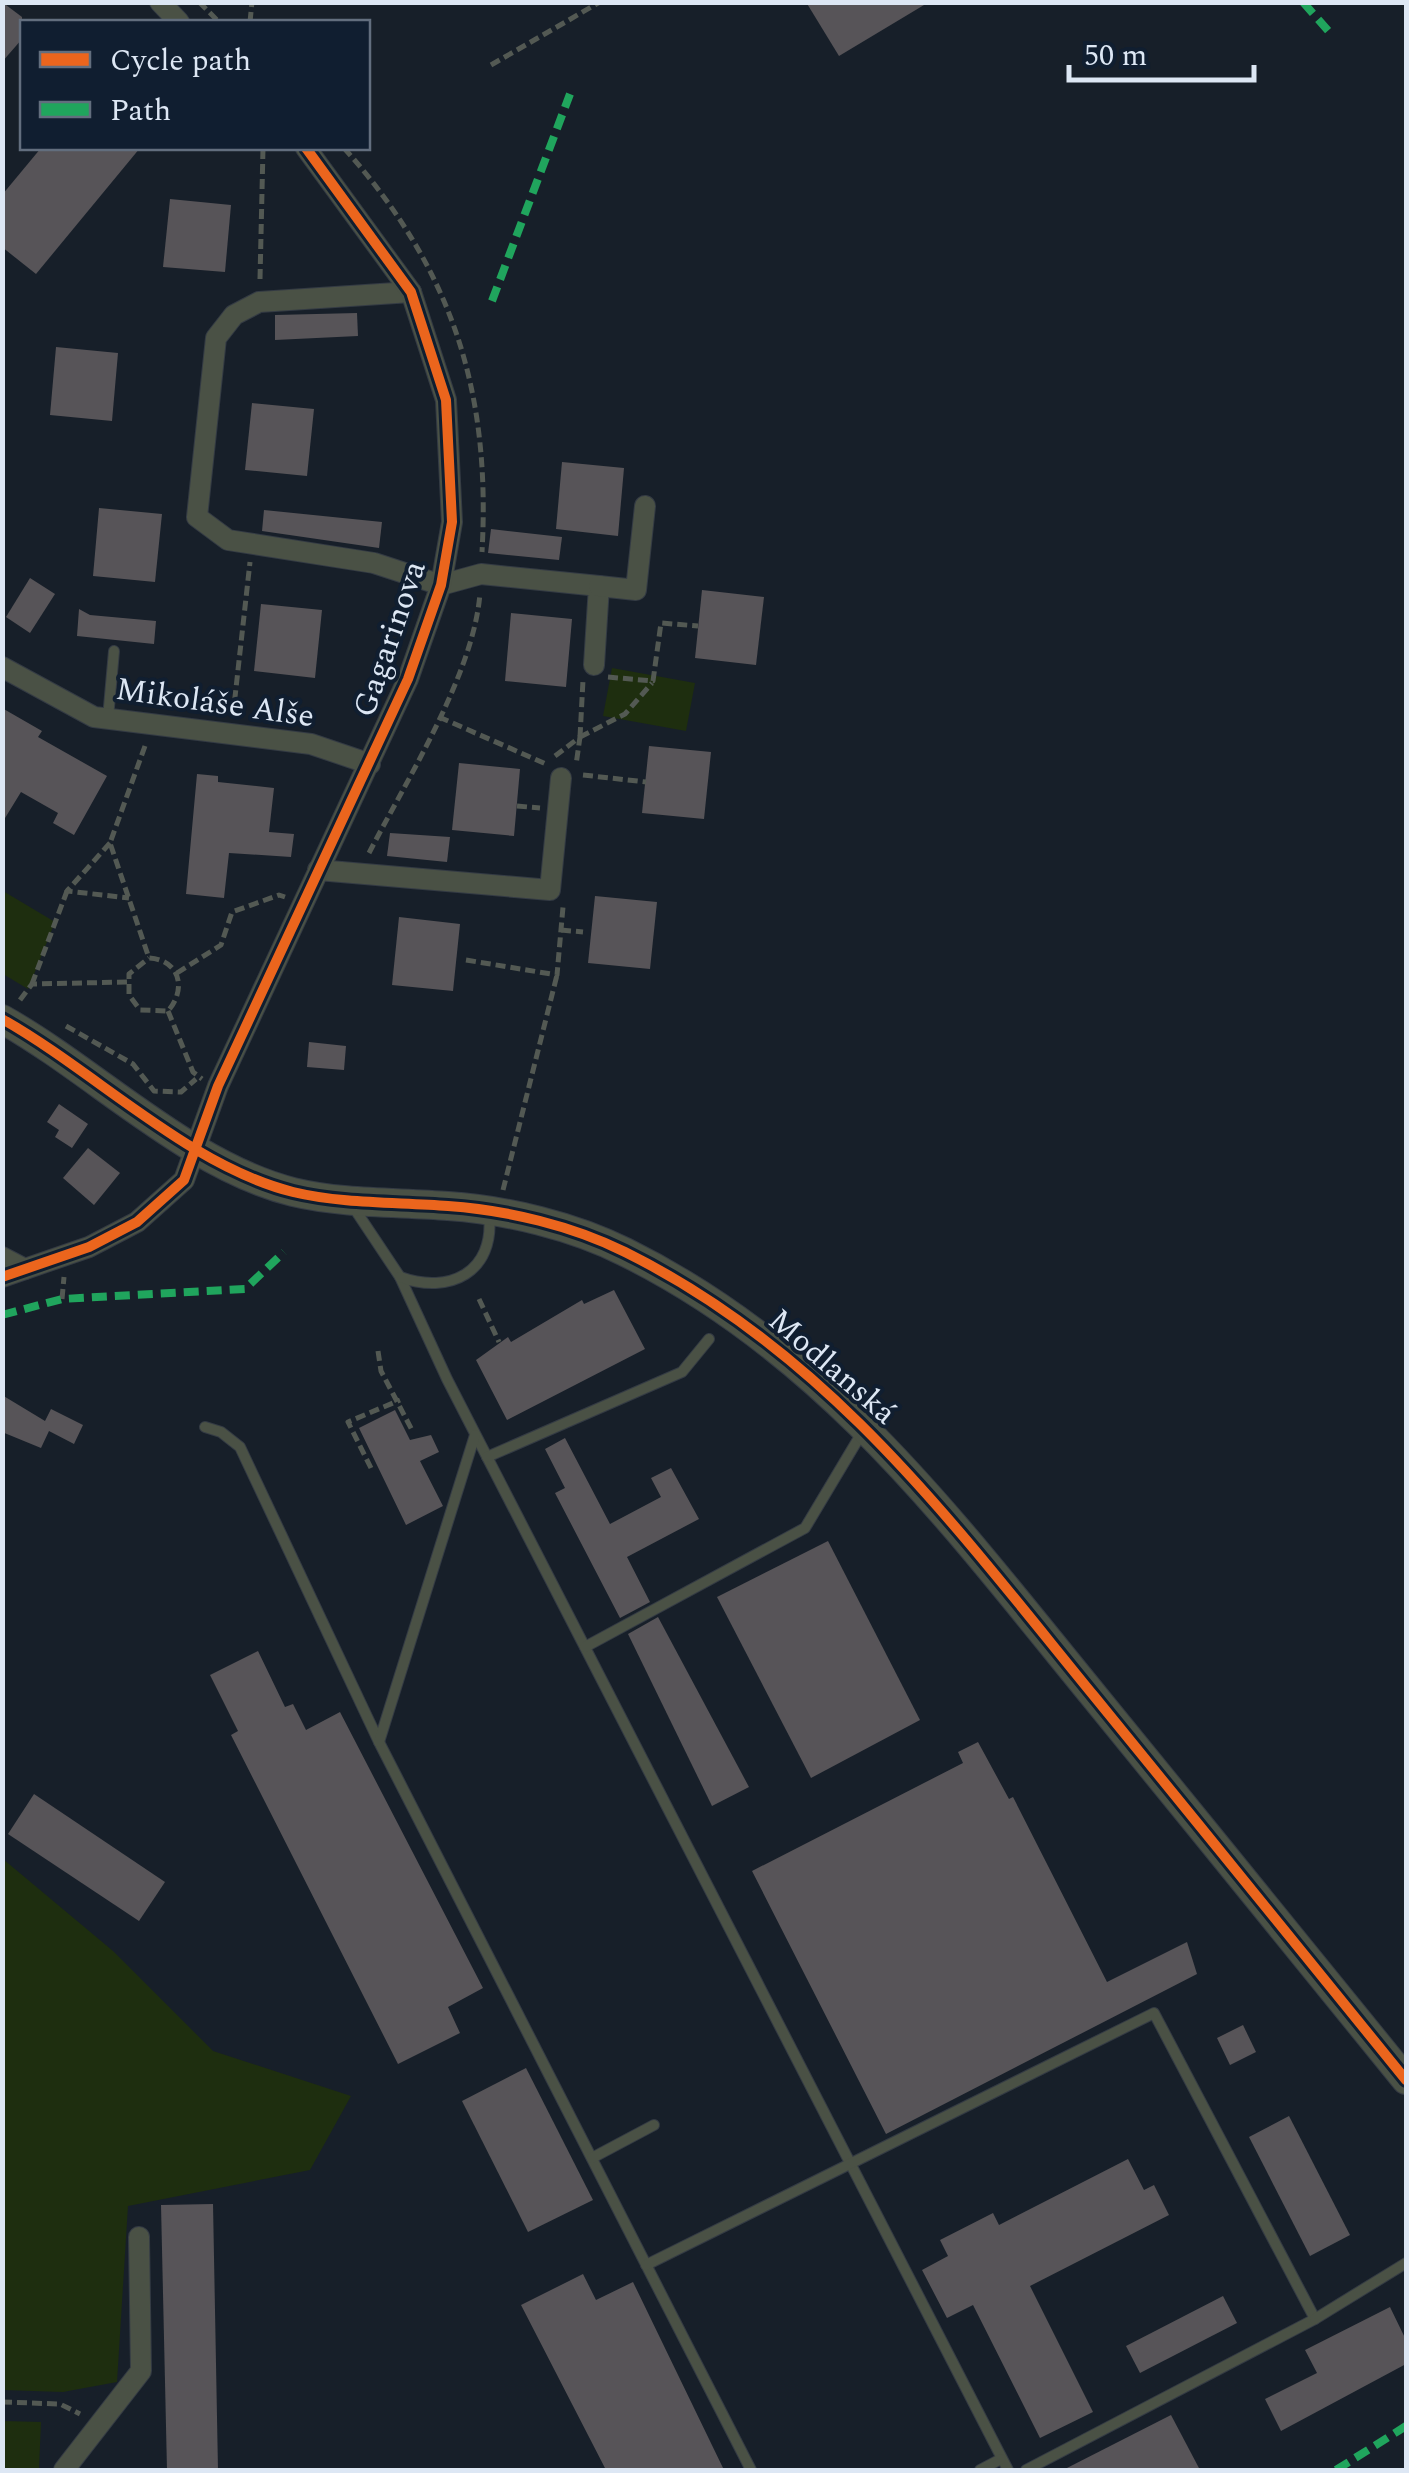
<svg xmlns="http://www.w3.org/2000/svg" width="1409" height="2473" font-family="Spectral,serif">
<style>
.green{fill:#1e2e0f}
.building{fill:#575458}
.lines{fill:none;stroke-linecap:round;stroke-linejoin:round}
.service-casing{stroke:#343b44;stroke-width:12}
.minor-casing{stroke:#343b44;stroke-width:22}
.tertiary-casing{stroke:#343b44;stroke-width:30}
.path{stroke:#535953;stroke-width:5;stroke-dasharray:10 5;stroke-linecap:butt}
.service{stroke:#4a5145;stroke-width:10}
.minor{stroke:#4a5145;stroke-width:20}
.tertiary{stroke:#4a5145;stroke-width:28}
.quiet{stroke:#20a55d;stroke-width:8;stroke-dasharray:15 8;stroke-linecap:butt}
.cycleway-casing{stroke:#101e30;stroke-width:16}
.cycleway{stroke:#eb651d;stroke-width:10}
.labels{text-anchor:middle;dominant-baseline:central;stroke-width:8;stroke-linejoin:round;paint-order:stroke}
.street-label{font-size:32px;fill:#dde7f4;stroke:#101e30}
</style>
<rect width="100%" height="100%" fill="#171f29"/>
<g class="green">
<path d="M612,668L695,683L686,731L603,716Z"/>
<path d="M3,891L55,922L28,989L3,974Z"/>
<path d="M3,1859L113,1951L213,2051L351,2096L310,2170L128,2206L117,2382L63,2392L3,2390Z"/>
<path d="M3,2421L41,2422L39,2469L3,2470Z"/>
</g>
<g class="building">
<path d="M2,2L22,17V39L2,62Z"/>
<path d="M806,2H929L839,56Z"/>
<path d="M41,148H140L36,274L2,247V195Z"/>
<path d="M170,199L231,205L225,272L163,267Z"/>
<path d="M357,313L358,336L275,340V315Z"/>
<path d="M56,347L118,353L112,421L50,415Z"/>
<path d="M252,403L314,409L307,476L245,470Z"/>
<path d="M562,462L624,468L618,536L556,529Z"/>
<path d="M99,508L162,514L155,582L93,576Z"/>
<path d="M264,510L382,522L379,548L262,531Z"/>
<path d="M491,529L562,537L559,560L488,553Z"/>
<path d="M30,578L55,594L30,633L6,617Z"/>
<path d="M702,590L764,597L756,665L695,658Z"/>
<path d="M261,604L322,610L315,678L254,671Z"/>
<path d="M79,609L90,615L156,621L154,644L77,636Z"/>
<path d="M511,613L572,619L566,687L505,681Z"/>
<path d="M2,708L42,731L38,737L107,776L74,835L53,823L58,813L21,792L2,823Z"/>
<path d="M649,746L711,752L704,819L642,813Z"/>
<path d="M459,763L520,769L514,836L452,830Z"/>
<path d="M197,774L218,776V782L274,788L269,832L294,834L291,857L229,853L224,898L186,894Z"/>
<path d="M390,833L450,837L447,862L387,856Z"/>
<path d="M595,896L657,902L650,969L588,963Z"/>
<path d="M399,917L460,924L453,991L392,985Z"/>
<path d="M309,1042L346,1046L344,1070L307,1067Z"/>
<path d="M59,1104L88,1124L72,1148L55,1137L59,1130L47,1122Z"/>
<path d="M88,1148L120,1173L94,1205L63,1178Z"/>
<path d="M614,1290L645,1349L507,1420L476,1360L508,1337L511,1342L582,1300L584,1304Z"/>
<path d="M2,1395L45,1421L51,1409L83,1425L74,1444L49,1431L41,1448L2,1432Z"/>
<path d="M395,1410L410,1440L431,1435L439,1452L420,1461L443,1506L406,1525L359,1428Z"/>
<path d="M565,1438L610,1524L661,1497L651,1478L671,1468L699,1519L627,1557L650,1602L620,1618L555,1493L565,1488L545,1449Z"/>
<path d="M828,1541L920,1720L811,1778L717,1597Z"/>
<path d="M658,1617L749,1787L712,1806L628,1634Z"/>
<path d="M258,1651L285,1707L293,1704L306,1730L340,1712L483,1988L448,2007L460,2033L398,2064L231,1735L238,1731L210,1675Z"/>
<path d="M978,1742L1009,1799L1013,1797L1107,1982L1187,1942L1197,1974L886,2134L752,1871L963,1763L958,1752Z"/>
<path d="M34,1794L165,1882L139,1921L8,1834Z"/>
<path d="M1243,2025L1256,2052L1230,2065L1217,2038Z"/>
<path d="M526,2068L593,2200L528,2232L462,2101Z"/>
<path d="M1289,2116L1350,2235L1310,2256L1249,2137Z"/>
<path d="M1128,2159L1144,2190L1154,2185L1169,2215L1030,2286L1093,2412L1040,2438L973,2305L947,2318L922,2270L948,2256L940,2240L993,2213L999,2225Z"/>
<path d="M213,2204L218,2470H167L161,2205Z"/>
<path d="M583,2274L596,2300L633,2282L724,2470H606L521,2305Z"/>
<path d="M1223,2296L1237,2323L1140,2373L1126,2346Z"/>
<path d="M1390,2307L1406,2340V2364L1281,2431L1265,2399L1317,2373L1305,2350Z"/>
<path d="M1171,2415L1200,2470H1063Z"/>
</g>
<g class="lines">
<defs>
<g id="service">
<path d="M108,718L114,651"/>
<path d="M352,1205L400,1277L447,1379L1008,2470"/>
<path d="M400,1277C450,1295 495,1272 489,1215"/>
<path d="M205,1427L221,1432L240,1447L379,1742L751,2470"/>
<path d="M487,1457L682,1372L709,1339"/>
<path d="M585,1647L805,1528L863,1431"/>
<path d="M379,1742L475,1435"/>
<path d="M592,2158L654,2125"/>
<path d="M646,2265L1154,2013L1315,2319L1026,2470"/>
<path d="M1315,2319L1406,2263"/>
<path d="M980,2470L1001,2459"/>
</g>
<g id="minor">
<path d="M160,2L179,22"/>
<path d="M411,292L259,302L234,315L216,338L197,517L228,540L374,563L441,585L481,574L599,586L594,665"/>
<path d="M599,586L636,590L645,506"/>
<path d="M2,667L94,717L311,744L370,764"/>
<path d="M318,870L550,890L561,778"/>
<path d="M2,1257L25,1269"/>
<path d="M2,1277L89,1247L137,1222L184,1180L218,1086L408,679L441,585L452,522L446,400L411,292L306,148"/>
<path d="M64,2470L141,2371L139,2237"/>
</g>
<path id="tertiary" d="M2,1019C96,1072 189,1166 293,1192C343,1204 397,1202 448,1206C507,1210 573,1226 625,1252C829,1353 954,1525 1094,1696C1198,1824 1303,1952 1406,2080"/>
</defs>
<use href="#service" class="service-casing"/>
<use href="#minor" class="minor-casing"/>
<use href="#tertiary" class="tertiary-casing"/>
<g class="path">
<path d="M199,2L219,22"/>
<path d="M250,22L252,2"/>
<path d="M491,65L600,2"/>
<path d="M344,148C452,269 491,391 482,552"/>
<path d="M260,279L263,148"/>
<path d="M608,677L653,681L661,623L698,626"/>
<path d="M233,715L250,562"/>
<path d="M439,717L546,764"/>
<path d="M580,737L583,680"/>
<path d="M580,737L625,714L652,683"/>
<path d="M145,746L110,843L149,958C180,960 187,989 168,1011L140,1010L129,995V974L149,958"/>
<path d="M555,756L580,737L576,765"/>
<path d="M583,775L646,782"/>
<path d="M517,806L540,808"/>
<path d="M110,843L67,891L129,898"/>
<path d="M369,853C406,781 474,674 480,593"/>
<path d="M561,930L583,932"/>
<path d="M466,960L557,975L563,907"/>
<path d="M177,973L221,945L232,912L279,895L285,897"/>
<path d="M32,984L67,891"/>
<path d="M20,1000L32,984L128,982"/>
<path d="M168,1011L193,1072L202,1079"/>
<path d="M66,1026L133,1064L154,1091L181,1092L196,1079"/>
<path d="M503,1190L557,975"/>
<path d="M62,1299L64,1277"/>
<path d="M479,1299L499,1342"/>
<path d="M2,1313L3,1314"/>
<path d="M378,1351L381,1371L412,1430"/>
<path d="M371,1468L348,1422L400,1400"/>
<path d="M2,2402L60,2404L80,2414"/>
</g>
<use href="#service" class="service"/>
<use href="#minor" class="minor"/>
<use href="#tertiary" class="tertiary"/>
<g class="quiet">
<path d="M1303,2L1332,35"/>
<path d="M492,301L570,94"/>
<path d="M2,1315L62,1299L245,1289L284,1252"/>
<path d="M1336,2470L1406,2426"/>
</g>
<defs>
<g id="cycleway">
<path d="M2,1019C96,1072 189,1166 293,1192C343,1204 397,1202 448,1206C507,1210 573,1226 625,1252C829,1353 954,1525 1094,1696C1198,1824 1303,1952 1406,2080"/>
<path d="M2,1277L89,1247L137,1222L184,1180L218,1086L408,679L441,585L452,522L446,400L411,292L306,148"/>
</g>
</defs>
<use href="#cycleway" class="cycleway-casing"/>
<use href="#cycleway" class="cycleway"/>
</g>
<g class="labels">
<g class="street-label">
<text transform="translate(390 639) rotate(-71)">Gagarinova</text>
<text transform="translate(215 703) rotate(8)">Mikoláše Alše</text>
<text transform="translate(832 1367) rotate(41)">Modlanská</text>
</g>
</g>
<rect width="1409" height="2473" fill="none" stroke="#dde7f4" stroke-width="10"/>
<rect x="20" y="20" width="350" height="130" fill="#101e30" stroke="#626e7e" stroke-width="2.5"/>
<rect x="40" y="52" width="50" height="15" fill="#eb651d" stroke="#626e7e" stroke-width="2.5"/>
<text x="110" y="70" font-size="30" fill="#dde7f4">Cycle path</text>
<rect x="40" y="102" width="50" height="15" fill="#20a55d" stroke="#626e7e" stroke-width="2.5"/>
<text x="110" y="120" font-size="30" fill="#dde7f4">Path</text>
<path d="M1069 65v15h185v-15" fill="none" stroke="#dde7f4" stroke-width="5"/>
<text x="1084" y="65" font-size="30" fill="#dde7f4" stroke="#101e30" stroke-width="8" paint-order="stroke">50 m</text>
</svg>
